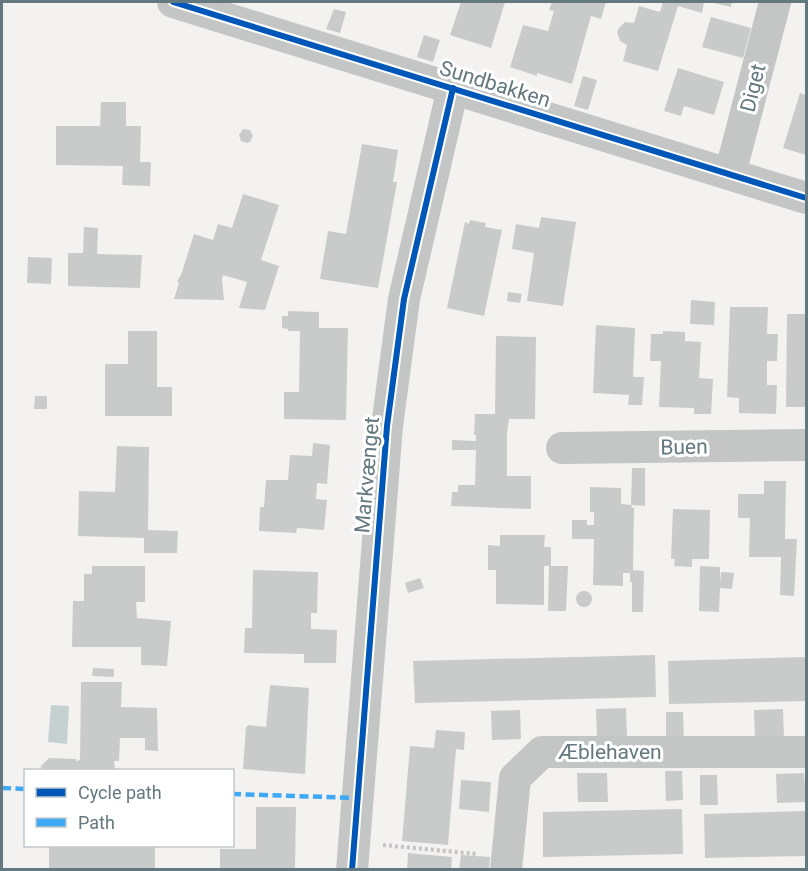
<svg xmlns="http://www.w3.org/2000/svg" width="808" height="871" font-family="Roboto,sans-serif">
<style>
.water{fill:#c5d0d0}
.building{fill:#c9cbcb}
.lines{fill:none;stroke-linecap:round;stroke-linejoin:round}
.path{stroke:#c3c3c4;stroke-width:4;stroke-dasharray:3 3;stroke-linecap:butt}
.minor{stroke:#c4c6c6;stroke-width:32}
.quiet{stroke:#3fa9f5;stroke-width:4.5;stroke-dasharray:9 4.5;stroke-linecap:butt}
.cycleway-casing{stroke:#fff;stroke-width:10}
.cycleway{stroke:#0057b8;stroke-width:6}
.labels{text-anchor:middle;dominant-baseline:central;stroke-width:6;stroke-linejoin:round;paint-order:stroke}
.street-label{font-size:21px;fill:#64787f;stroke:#fff}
</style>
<rect width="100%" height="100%" fill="#f3f2f0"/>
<path class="water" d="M51,705L69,706L67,744L48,742Z"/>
<g class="building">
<path d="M461,2H505L491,48L450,35Z"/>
<path d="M552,2H606L601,19L591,16L572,84L537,73V76L510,67L523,25L548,31L554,11L549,10Z"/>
<path d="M663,2H704L702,13L678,6L658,71L623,61L627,45L620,41L617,32L619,28L625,22L634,23L639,6L660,12Z"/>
<path d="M710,2H732L731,7Z"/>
<path d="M334,9L346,12L340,33L326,29Z"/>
<path d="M711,17L751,28L743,58L702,47Z"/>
<path d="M424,35L440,40L433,62L417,57Z"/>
<path d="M678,68L724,82L714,115L684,106L681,116L664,111Z"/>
<path d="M583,76L597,80L588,110L574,106Z"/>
<path d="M800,93L806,95V155L783,148Z"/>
<path d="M101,102H126V126H141L140,162H151L150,186L122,185L123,166L56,165V126H100Z"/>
<path d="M243,129L250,130L253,136L250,142L247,143L241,141L239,135Z"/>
<path d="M362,144L398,150L393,182H397L378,288L320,279L328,231L346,234Z"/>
<path d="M243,194L279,205L261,260L279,266L265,310L239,308L247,282L223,275L222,280L224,300L174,299L179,283L177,281L181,275L194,234L213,240L218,224L232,228Z"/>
<path d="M541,217L576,222L563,306L527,301L534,253L512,249L516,224L539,228Z"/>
<path d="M470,220L486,223L485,227L502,230L484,316L447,308L465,222L469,224Z"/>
<path d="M84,227L98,228L97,254L142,255L140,288L68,286V253H83Z"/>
<path d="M28,257L52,258L51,284L27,283Z"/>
<path d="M508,292L522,294L520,303L507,301Z"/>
<path d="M691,300L715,302L714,325L690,324Z"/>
<path d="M730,307H768L767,334H778L777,361H767V385H777L776,414L739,413V398L727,397Z"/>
<path d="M288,311L319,312V328H348L346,420L284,419V392H299L300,331H288V329L282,328V316H288Z"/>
<path d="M787,314H806V407H786Z"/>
<path d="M596,325L635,328L633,377H644L642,405H628L629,395L593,393Z"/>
<path d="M128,331H157V387H172V416H105V364H128Z"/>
<path d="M663,331L685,332V341L701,342L699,378L713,379L711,414H694V408L659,407L661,361H650L651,334H663Z"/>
<path d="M496,336L536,337L535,419H509L507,433V476H531V509L451,506L452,492H458V485H475L476,450H452V440L476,441V435H474L475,414H495Z"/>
<path d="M35,396H47V409H34Z"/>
<path d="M313,443L330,445L327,484L317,483L316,499L327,500L324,530L297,528L296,533L259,531L260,507H264L266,480H288L290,455L312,456Z"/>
<path d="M117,446L149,447L148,530L178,531L177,553H144V538L78,536L79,491L115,492Z"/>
<path d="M632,468H645V506L632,505L631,507L634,508L633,570L644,571L643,612H632V582H630V573H623V586L593,585L594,539H572V520H587V525H594V512H590V487L621,488V504L631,505Z"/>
<path d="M764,481H786L785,539H797L794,596L780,595L781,557H749L750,518H738V494H764Z"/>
<path d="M673,509L710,510L709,559H692V567L674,566L675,559H671Z"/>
<path d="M500,535H545L544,547H551V566H544V605L496,604V570H488V545L500,546Z"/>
<path d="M92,566H145V602H136L137,618L171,621L167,666L141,665V647H72L73,601H84V574H92Z"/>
<path d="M549,566H568L566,611H548Z"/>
<path d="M700,566L720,567V583L721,572L734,573L732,589L720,588L719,612L699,611Z"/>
<path d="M253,570L318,572L317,613H311V629L337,630L336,663H304V654L244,653L245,628H252Z"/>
<path d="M420,578L424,588L408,593L405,583Z"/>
<circle cx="584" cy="599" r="8"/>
<path d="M655,655L656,697L415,703L413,661Z"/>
<path d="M806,657V701L669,704L668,661Z"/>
<path d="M93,668L114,669V677L92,676Z"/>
<path d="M81,682H122L121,707L157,708L158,751L145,750V738H120L119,761H114L115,770H48L40,767L49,758L76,759V761L80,760Z"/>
<path d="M270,685L309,688L305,774L243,769L246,727L249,725L266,727Z"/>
<path d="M626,708L627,737L597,738L596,709Z"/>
<path d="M783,709L784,739H755L754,710Z"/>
<path d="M520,710L521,739L492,740L491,711Z"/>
<path d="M666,712H683L684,741H666Z"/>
<path d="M436,730L465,732L464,750L456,749L448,845L402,841L410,746L434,748Z"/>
<path d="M665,771H682L683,800L666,801Z"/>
<path d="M577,773H607L608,802H578Z"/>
<path d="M804,773L806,802L777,803L776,774Z"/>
<path d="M700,775H717L718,805H700Z"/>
<path d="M461,780L491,782L489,812L459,809Z"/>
<path d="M256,807H296L295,870H220V849H256Z"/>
<path d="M682,809L683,854L543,857V812Z"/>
<path d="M806,811V856L705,858L704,814Z"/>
<path d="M49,846L155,847V870H49Z"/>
<path d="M408,853L452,857L451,870H407Z"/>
<path d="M461,855L490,857L489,870H459Z"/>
</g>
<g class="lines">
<path class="path" d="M383,845L477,854"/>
<g class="minor">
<path d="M173,2L806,198"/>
<path d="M730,174L775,2"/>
<path d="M562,448L806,445"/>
<path d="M352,870L387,426L404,299L453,88"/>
<path d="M506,870L515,778L542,752H806"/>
</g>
<g class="quiet">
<path d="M2,788L26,789"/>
<path d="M232,794L358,798"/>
</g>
<defs>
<g id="cycleway">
<path d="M173,2L806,198"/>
<path d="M352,870L387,426L404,299L453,88"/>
</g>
</defs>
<use href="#cycleway" class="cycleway-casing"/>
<use href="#cycleway" class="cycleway"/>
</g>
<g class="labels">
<g class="street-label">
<text transform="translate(495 84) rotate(17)">Sundbakken</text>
<text transform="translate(753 88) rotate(-76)">Diget</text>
<text transform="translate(684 447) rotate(-1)">Buen</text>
<text transform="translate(367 475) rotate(-85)">Markvænget</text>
<text x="610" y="752">Æblehaven</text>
</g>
</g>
<rect width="808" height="871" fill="none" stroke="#64787f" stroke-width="6"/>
<rect x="24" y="769" width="210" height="78" fill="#ffffff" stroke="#c1c9cc" stroke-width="1.5"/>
<rect x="36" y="788" width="30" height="9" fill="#0057b8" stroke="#c1c9cc" stroke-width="1.5"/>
<text x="78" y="799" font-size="18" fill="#64787f">Cycle path</text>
<rect x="36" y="818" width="30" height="9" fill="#3fa9f5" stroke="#c1c9cc" stroke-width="1.5"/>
<text x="78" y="829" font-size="18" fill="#64787f">Path</text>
</svg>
